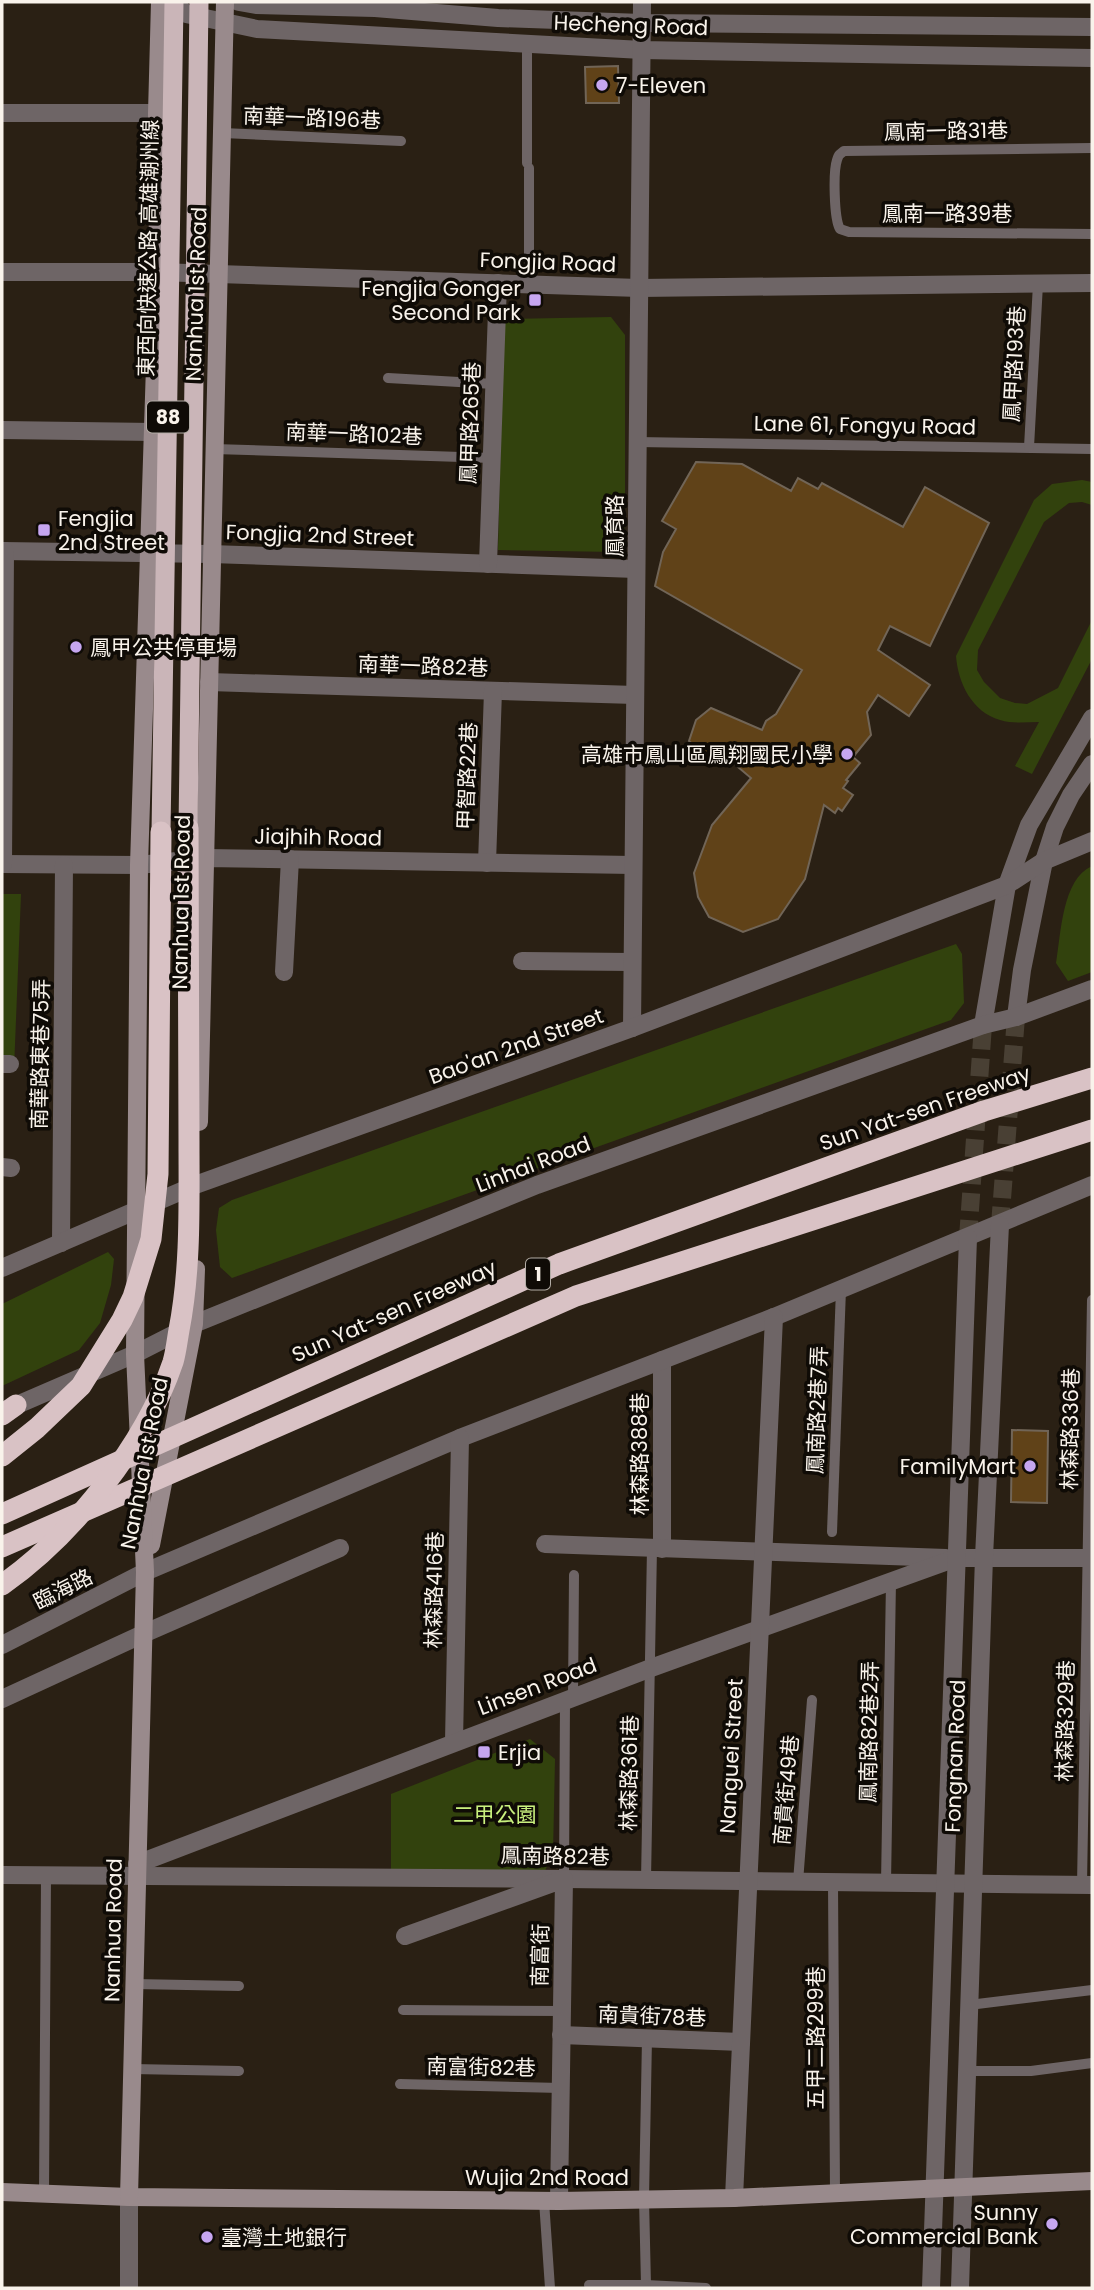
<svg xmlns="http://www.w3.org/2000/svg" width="1094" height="2290" font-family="Poppins,'Noto Sans TC',sans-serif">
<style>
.green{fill:#32420d}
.building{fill:#604218;stroke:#716557;stroke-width:2}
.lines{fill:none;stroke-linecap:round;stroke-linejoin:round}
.minor-tunnel{stroke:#494034;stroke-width:18;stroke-dasharray:18 9;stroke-linecap:butt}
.service{stroke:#6e6566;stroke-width:10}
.minor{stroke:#6e6566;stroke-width:18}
.secondary{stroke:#998a8c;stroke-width:18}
.trunk{stroke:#cab5b8;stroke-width:19}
.motorway{stroke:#d9c2c5;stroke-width:21}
.poi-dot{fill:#c6a6f0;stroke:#0f0b06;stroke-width:2.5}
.labels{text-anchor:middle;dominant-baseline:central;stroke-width:7;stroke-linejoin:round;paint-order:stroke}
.shield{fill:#0f0b06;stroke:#b3ada6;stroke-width:2}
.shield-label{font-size:19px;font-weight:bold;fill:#f9f3eb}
.street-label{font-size:21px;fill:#f9f3eb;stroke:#0f0b06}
.poi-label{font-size:21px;fill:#f9f3eb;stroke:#0f0b06;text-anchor:start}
.park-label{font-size:21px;fill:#c9f07e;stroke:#0f0b06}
</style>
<rect width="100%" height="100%" fill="#2a2014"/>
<g class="green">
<path d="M611,317L625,335V541L616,552L498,550L504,319Z"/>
<path d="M1082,480L1092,482V505L1082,502L1069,503L1044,522L978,650L977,670L984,682L1000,698L1015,703L1027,704L1058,688L1092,620V659L1032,774L1015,766L1039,722C1026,722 1013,724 1000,720C972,712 958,683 956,656L1034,500L1052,484Z"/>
<path d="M1092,866V972L1068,981L1056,963C1061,934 1062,879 1092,866Z"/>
<path d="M2,894H21L14,1069L2,1070Z"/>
<path d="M956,944L962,954L964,1003L951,1020L232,1278L220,1267L216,1230L219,1208L232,1200Z"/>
<path d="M108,1252L114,1259L111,1285L100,1323L79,1350L2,1386V1304Z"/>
<path d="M530,1739L555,1759L553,1853L545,1871L391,1870V1794Z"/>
</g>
<g class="building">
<path d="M618,66L619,103H586L585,67Z"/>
<path d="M696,462L742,464L791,491L798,478L818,489L822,483L903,527L925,487L989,523L930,646L890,626L878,650L930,685L909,716L878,695L867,712L871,735L853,757L860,763L846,780L848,781L843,788L853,795L842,811L838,808L835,813L824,805L805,879L778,919L743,932L709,917L698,897L694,873L712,825L751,778L725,756L705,755L689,741L696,720L711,708L762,730L766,721L776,714L802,670L655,586L663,552L676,529L662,521Z"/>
<path d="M1012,1430L1048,1431L1047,1503L1011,1502Z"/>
</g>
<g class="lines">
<g class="minor-tunnel">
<path d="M1000,1225L1016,1017"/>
<path d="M968,1238L983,1025"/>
</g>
<g class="service">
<path d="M223,133L401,141"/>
<path d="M1092,148L844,151C839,155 839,154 837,160C833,172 834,219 840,229L849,232L1092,234"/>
<path d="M527,163V43"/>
<path d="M529,168V284"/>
<path d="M388,378L494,384"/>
<path d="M637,442L1092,449"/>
<path d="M1029,447L1038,284"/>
<path d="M214,449L492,458"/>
<path d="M832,1532L841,1289"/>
<path d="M573,1697L574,1575"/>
<path d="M564,1879L565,1700"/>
<path d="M646,1880L652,1548"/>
<path d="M798,1882L812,1700"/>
<path d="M833,1883L835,2193"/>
<path d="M886,1883L891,1581"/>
<path d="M1082,1885L1092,1300"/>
<path d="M135,1984L239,1986"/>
<path d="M969,2005L1092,1990"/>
<path d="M403,2010L562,2011"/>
<path d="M647,2038L644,2199L646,2285L706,2288"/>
<path d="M132,2069L239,2071"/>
<path d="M967,2071H1031L1092,2063"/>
<path d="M400,2084L561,2088"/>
<path d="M44,2194L46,1876"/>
<path d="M544,2201L550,2288"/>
<path d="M589,2285H646"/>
</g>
<g class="minor">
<path d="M174,2L186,14L257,29L642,50L1092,58"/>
<path d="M239,2L256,5L375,8L498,18L642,23L1092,27"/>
<path d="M2,113H157"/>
<path d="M2,272H158L639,288L1092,283"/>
<path d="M2,430L154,432"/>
<path d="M2,551L211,554L636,569"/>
<path d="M488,564L498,283"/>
<path d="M209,682L635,695"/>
<path d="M487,863L493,691"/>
<path d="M2,864L139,865L205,858L633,865"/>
<path d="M3,864L5,551"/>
<path d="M522,961L632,962"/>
<path d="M284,972L290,859"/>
<path d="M1016,1017L1022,970L1044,861L1055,827L1071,795L1092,764"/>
<path d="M983,1025L1007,885L1029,825L1092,718"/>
<path d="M632,1028L642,2"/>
<path d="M2,1064H10"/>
<path d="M2,1167L11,1168"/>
<path d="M61,1243L64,865"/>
<path d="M2,1268L198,1184L632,1028L1007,885L1044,861L1092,841"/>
<path d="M662,1360V1549"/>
<path d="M3,1411L135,1354L194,1324L537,1185L983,1025L1016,1017L1092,989"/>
<path d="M545,1544L946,1558"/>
<path d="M2,1645L145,1572L460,1438L774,1317L1092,1185"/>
<path d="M2,1699L143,1634L340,1548"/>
<path d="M454,1742L460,1438"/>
<path d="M137,1864L651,1668L956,1558H1092"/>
<path d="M2,1875L564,1879L1092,1885"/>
<path d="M405,1936L564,1879L559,2201"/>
<path d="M561,2035L741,2042"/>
<path d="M734,2198L774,1317"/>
<path d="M129,2288V2197"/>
<path d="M931,2288L968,1238"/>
<path d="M960,2288L984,1557L1000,1225"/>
</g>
<g class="secondary">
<path d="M199,1122L225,2"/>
<path d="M151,1545L194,1324L196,1269"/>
<path d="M2,2192L129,2197L559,2201L734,2198L1092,2181"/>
<path d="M129,2197L145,1572L135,1354L139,865L158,272L157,113L160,2"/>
</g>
<g class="trunk">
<path d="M188,828L199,2"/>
<path d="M161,832L174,2"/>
</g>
<g class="motorway">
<path d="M2,1415L16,1405"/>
<path d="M2,1456L37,1428L81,1386L122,1320L133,1297L151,1239L158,1174L161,832"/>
<path d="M2,1514L559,1264L984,1111L1092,1078"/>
<path d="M2,1547L576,1296L1092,1130"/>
<path d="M2,1585C73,1535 145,1445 173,1362C176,1352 177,1341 179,1330C191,1268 189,1204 189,1141C189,1036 189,932 188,828"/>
</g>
</g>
<g class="poi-dot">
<circle cx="602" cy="85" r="7"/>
<rect x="528" y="293" width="14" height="14" rx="3.5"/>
<rect x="37" y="523" width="14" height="14" rx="3.5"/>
<circle cx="76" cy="647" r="7"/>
<circle cx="847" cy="754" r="7"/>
<circle cx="1030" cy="1466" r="7"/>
<rect x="477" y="1745" width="14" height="14" rx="3.5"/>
<circle cx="1052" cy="2224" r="7"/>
<circle cx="207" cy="2237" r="7"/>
</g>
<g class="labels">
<g class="shield">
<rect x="147" y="401.5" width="42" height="31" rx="5"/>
<rect x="526" y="1258.5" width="24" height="31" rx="5"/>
</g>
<g class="shield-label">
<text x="168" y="417">88</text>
<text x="538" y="1274">1</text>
</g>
<g class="street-label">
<text transform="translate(631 25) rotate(2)">Hecheng Road</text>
<text transform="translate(312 118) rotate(2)">南華一路196巷</text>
<text transform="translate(946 131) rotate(-1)">鳳南一路31巷</text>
<text x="947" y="213">鳳南一路39巷</text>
<text transform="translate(148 248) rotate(-89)">東西向快速公路 高雄潮州線</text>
<text transform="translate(548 262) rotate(2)">Fongjia Road</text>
<text transform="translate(196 294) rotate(-88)">Nanhua 1st Road</text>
<text transform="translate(1014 364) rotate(-87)">鳳甲路193巷</text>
<text transform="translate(470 423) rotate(-88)">鳳甲路265巷</text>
<text transform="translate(865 425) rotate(1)">Lane 61, Fongyu Road</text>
<text transform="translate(354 434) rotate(2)">南華一路102巷</text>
<text transform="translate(614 526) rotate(-90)">鳳育路</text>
<text transform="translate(320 535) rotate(2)">Fongjia 2nd Street</text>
<text transform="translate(423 666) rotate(2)">南華一路82巷</text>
<text transform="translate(467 776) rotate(-88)">甲智路22巷</text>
<text transform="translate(318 837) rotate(1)">Jiajhih Road</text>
<text transform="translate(181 902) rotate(-89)">Nanhua 1st Road</text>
<text transform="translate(516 1046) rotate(-20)">Bao'an 2nd Street</text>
<text transform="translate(40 1054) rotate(-89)">南華路東巷75弄</text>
<text transform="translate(925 1108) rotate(-19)">Sun Yat-sen Freeway</text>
<text transform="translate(533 1164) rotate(-21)">Linhai Road</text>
<text transform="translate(394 1311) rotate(-24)">Sun Yat-sen Freeway</text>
<text transform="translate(817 1410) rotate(-88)">鳳南路2巷7弄</text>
<text transform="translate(1070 1429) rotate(-89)">林森路336巷</text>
<text transform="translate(639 1454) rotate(-90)">林森路388巷</text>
<text transform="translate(144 1463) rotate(-79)">Nanhua 1st Road</text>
<text transform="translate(63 1589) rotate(-27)">臨海路</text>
<text transform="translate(434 1590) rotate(-89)">林森路416巷</text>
<text transform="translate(537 1686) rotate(-21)">Linsen Road</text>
<text transform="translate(1065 1721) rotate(-89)">林森路329巷</text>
<text transform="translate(869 1732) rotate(-89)">鳳南路82巷2弄</text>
<text transform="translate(731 1756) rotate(-87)">Nanguei Street</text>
<text transform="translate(955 1756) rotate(-88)">Fongnan Road</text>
<text transform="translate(629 1773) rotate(-89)">林森路361巷</text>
<text transform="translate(786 1790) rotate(-85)">南貴街49巷</text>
<text transform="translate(555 1856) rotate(1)">鳳南路82巷</text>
<text transform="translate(113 1930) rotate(-89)">Nanhua Road</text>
<text transform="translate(540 1955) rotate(-89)">南富街</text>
<text transform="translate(652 2016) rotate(2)">南貴街78巷</text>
<text transform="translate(815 2038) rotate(-90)">五甲二路299巷</text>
<text transform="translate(481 2067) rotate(1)">南富街82巷</text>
<text x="547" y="2177">Wujia 2nd Road</text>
</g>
<g class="poi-label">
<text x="616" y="85">7-Eleven</text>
<text x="521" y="288" text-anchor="end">Fengjia Gonger<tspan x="521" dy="24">Second Park</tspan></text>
<text x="58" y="518">Fengjia<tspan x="58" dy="24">2nd Street</tspan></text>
<text x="90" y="647">鳳甲公共停車場</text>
<text x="833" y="754" text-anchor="end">高雄市鳳山區鳳翔國民小學</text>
<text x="1016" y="1466" text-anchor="end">FamilyMart</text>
<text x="498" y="1752">Erjia</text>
<text x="1038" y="2212" text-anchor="end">Sunny<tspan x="1038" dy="24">Commercial Bank</tspan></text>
<text x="221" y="2237">臺灣土地銀行</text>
</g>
<g class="park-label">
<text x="495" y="1814">二甲公園</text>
</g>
</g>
<rect width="1094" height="2290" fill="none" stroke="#f9f3eb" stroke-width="7"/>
</svg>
